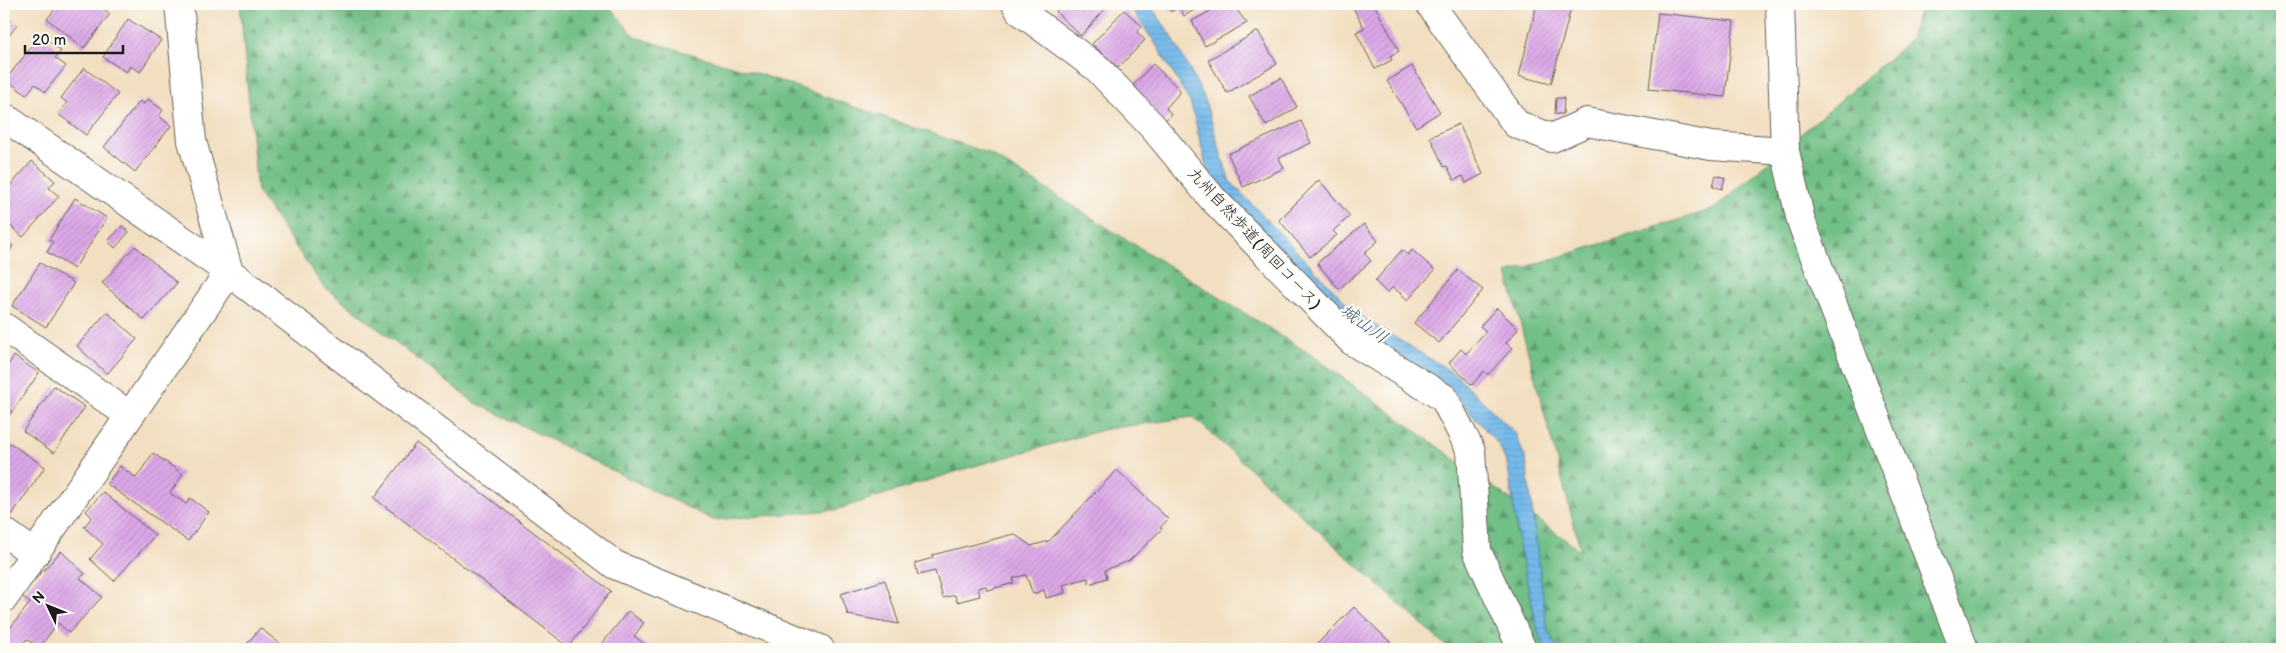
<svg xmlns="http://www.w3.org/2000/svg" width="2286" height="653" font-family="'Balsamiq Sans','Klee One',sans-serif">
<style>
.forest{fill:url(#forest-firs);stroke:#476e52}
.water{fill:url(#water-rules);stroke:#486b84}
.building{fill:url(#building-hatch)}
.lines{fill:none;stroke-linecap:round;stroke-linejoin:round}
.minor-casing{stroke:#676055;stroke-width:30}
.minor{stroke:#fff;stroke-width:28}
.labels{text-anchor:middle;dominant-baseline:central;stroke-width:4.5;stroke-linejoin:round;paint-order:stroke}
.street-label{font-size:16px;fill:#1c1c1c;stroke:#fdfcf7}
.water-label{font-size:18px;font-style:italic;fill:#3f5b6f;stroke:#fdfcf7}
</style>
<defs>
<pattern id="forest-firs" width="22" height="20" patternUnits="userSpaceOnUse" patternTransform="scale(1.25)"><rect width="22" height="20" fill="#72bf87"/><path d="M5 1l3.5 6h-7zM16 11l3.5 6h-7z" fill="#5d9a6e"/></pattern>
<pattern id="water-rules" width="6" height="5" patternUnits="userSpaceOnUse" patternTransform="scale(1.25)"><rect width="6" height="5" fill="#74baeb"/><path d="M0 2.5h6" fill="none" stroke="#649fc9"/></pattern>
<pattern id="building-hatch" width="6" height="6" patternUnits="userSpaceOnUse" patternTransform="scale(1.25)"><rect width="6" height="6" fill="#dca7e8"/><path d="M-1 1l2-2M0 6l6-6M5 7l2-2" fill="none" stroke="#bc8fc6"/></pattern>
</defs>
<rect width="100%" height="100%" fill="#fdfcf7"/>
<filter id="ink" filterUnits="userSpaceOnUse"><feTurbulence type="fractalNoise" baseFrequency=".02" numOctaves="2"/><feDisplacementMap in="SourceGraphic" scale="10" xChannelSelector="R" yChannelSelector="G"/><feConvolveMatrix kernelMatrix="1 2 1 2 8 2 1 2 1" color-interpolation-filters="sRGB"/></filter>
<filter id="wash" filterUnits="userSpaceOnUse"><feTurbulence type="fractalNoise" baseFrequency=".0096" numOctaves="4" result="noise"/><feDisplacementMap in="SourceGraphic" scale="20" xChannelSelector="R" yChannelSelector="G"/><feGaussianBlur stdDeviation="1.12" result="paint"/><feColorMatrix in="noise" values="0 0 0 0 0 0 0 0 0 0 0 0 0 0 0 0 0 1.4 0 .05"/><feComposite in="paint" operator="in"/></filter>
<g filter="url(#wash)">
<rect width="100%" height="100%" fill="#f2dec0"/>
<path class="forest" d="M240,4H607L635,37L762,75L988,153L1313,356L1581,551L1507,273L1714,209L1909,41L1922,4H2282V649H1449L1193,417L1106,429L971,467L835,510L713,520L472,401L323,286L257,191Z"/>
<path class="water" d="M1128,4H1149L1171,35L1204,97L1229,180L1358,315L1455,374L1515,433L1526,460L1547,628L1557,649H1546L1538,632L1519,545L1508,467L1499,445L1452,392L1350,330L1212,190L1191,104L1157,46Z"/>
<g id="blocks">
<g class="building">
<path d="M59,4H97L110,14L84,48L47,19Z"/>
<path d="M1058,4H1104L1107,7L1081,36L1056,12L1060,7Z"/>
<path d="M1166,4H1204L1184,16L1179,7L1171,12Z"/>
<path d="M1223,4H1232L1247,23L1205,46L1192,21Z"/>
<path d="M1351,4H1374L1399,51L1390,56L1392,60L1375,69L1356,32L1364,28Z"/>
<path d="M1537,4H1572L1551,84L1519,76Z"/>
<path d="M1124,10L1142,26L1137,32L1145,40L1118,68L1092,44Z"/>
<path d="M1658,13L1734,21L1725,97L1649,89Z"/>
<path d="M4,15L17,25L4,42Z"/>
<path d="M128,19L161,40L140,72L130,66L126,72L103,57Z"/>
<path d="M1258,31L1277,64L1227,93L1208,60Z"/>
<path d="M41,35L61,51L55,58L66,66L45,92L35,84L26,95L6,79Z"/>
<path d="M1153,64L1181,91L1166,108L1171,114L1163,123L1140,97L1143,95L1133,85Z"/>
<path d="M1412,66L1440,112L1416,127L1387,81Z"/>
<path d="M84,68L118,94L86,135L58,114L67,103L61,98Z"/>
<path d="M1281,78L1297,107L1266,126L1249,96Z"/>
<path d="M1556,98H1564L1563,114H1555Z"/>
<path d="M148,99L163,110L159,116L171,126L135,172L104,147L140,101L144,104Z"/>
<path d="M1301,121L1311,143L1279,158L1284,168L1243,187L1228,154Z"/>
<path d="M1459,124L1483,174L1466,183L1463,176L1454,180L1447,166L1444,167L1430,137Z"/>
<path d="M32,161L55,181L49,188L59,196L23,237L4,220V193Z"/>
<path d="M1716,175L1725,178L1722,189L1713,186Z"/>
<path d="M1319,180L1350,216L1333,231L1337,235L1310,257L1279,220Z"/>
<path d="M75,198L107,218L74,269L47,252L53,242L49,240Z"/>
<path d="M1364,224L1378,241L1364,253L1371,261L1339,289L1317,263Z"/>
<path d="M122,226L129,232L115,248L108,241Z"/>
<path d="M4,240L13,246L4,261Z"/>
<path d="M135,246L177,283L144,320L102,283Z"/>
<path d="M1402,250L1408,255L1412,250L1435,270L1408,300L1393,287L1387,293L1375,281Z"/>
<path d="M40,263L74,283L46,327L12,306Z"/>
<path d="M1458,270L1483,290L1439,343L1414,323Z"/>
<path d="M1497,308L1518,329L1506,343L1512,348L1488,375L1484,371L1472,385L1449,363L1461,349L1466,354L1486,331L1480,326Z"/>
<path d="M107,312L137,339L107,374L77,346Z"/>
<path d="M14,356L39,373L4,423V371Z"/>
<path d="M54,386L85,407L54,453L23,431Z"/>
<path d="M10,443L45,467L11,516L4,510V452Z"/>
<path d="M416,443L611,591L569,647L374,498Z"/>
<path d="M153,453L183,474L170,493L186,504L190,498L209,512L188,541L107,484L120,466L136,478Z"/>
<path d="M1117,470L1168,519L1160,528L1162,529L1129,561L1105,570L1107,578L1089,584L1088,578L1063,585L1065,593L1046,598L1044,590L1033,594L1026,575L1013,578L1014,583L987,590L986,586L978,588L980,596L957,602L955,595L943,598L935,571L918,575L915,563L933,558L932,555L1014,534L1031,546L1049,541Z"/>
<path d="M103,492L155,535L114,581L90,559L103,544L84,527L92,517L86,511Z"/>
<path d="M61,551L85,574L80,578L102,597L69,633L58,623L39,648L27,639L18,649H4L6,645L4,643V627L6,625L10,628L30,603L21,595Z"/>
<path d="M885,580L899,624L848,615L841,594Z"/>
<path d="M1354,607L1397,649H1320L1316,645Z"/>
<path d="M628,611L644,623L634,636L651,649H598Z"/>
<path d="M260,628L287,649H243Z"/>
</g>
</g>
</g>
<g filter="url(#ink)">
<use href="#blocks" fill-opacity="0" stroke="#676055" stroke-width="1"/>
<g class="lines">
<defs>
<g id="minor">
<path d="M1016,4L1020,11L1097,68L1153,127L1212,198L1352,341L1444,398L1471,451L1477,551L1522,649"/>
<path d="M1430,4L1516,124L1552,138L1587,122L1711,146L1785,151"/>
<path d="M1780,4L1785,151L1801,221L1964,649"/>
<path d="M4,117L229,272L615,565L820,649"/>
<path d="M4,327L129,415"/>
<path d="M4,532L35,554"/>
<path d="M4,598L229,272L192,141L179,4"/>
</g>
</defs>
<use href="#minor" class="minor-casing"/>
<use href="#minor" class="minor"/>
</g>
</g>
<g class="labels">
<g class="street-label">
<text transform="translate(1254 239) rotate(47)">九州自然歩道(周回コース)</text>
</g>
<g class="water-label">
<text transform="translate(1364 324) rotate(36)">城山川</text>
</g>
</g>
<rect width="2286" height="653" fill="none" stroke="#fdfcf7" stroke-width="20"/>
<g transform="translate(48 606) rotate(313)" stroke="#fdfcf7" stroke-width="4" paint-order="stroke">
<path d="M0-4L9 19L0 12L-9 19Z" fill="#1c1c1c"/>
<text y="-8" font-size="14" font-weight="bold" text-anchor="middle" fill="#1c1c1c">N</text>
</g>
<path d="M25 45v8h98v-8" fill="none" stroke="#1c1c1c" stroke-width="2.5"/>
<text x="32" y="45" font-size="15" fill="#1c1c1c" stroke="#fdfcf7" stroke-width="4" paint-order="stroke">20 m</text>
</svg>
